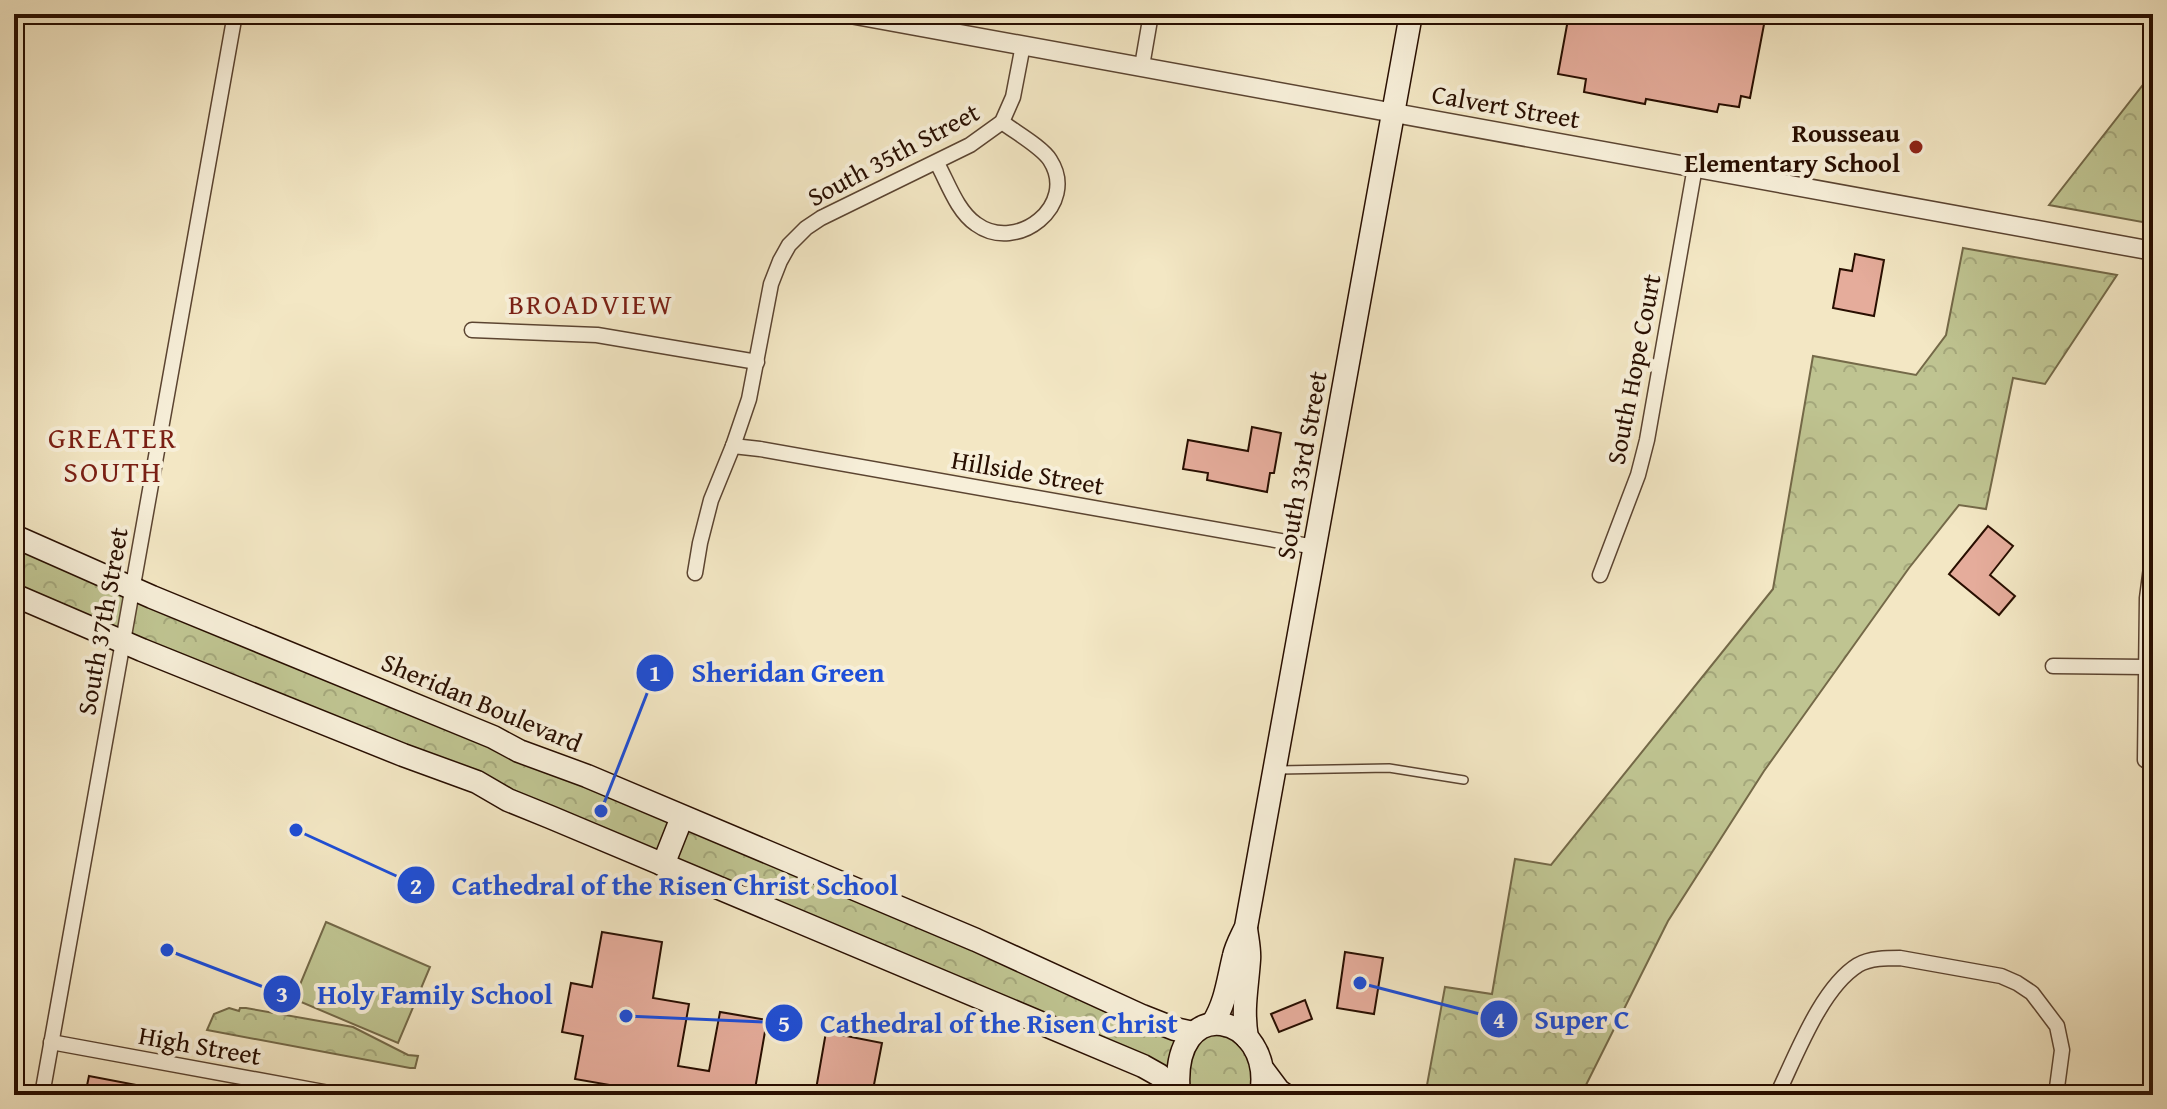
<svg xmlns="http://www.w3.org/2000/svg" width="2167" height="1109" font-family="'Gentium Book Plus',serif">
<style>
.forest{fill:url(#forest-crowns);stroke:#746948;stroke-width:2}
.garden{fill:#bfc491;stroke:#746948;stroke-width:2}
.building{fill:#e5ac9b;stroke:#280e00;stroke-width:2}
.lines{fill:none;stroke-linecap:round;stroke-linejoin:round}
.service-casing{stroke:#5b4431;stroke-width:10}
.minor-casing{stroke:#5b4431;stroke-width:17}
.tertiary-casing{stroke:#5b4431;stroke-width:21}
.secondary-casing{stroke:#280e00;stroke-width:25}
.service{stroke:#f7efd9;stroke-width:7}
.minor{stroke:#f7efd9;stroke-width:14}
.tertiary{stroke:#f7efd9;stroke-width:18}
.secondary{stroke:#f7efd9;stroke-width:22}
.poi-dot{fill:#8f2418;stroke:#f7efd9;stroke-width:3}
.labels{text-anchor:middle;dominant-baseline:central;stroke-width:8;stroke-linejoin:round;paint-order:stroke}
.street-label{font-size:26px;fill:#280e00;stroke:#f7efd9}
.poi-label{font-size:26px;font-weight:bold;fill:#280e00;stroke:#f7efd9;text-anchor:end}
.neighbourhood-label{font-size:28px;letter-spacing:2px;fill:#7a1f14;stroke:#f7efd9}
.quarter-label{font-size:30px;letter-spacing:2px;fill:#7a1f14;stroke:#f7efd9}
.leader{fill:none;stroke:#1d4ed8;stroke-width:3}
.callout-dot{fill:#1d4ed8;stroke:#f7efd9;stroke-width:3}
.mark-label{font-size:24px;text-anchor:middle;font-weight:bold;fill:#fff}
.callout-label{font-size:28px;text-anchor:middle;font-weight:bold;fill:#1d4ed8;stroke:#f7efd9;stroke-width:8;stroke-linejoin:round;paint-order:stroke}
</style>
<defs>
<pattern id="forest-crowns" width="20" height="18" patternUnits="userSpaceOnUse" patternTransform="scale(2)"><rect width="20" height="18" fill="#bfc491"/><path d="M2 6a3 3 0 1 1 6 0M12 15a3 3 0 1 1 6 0" fill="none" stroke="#a4a77b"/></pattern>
</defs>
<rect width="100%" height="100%" fill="#f3e7c4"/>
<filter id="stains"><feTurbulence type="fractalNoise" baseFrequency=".0025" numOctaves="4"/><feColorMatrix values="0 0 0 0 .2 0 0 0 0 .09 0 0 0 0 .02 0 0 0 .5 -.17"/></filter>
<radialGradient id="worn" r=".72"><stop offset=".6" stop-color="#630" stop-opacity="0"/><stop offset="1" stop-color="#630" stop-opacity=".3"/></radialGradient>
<g class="forest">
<path d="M2153,72V207L2142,222L2049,205Z"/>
<path d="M1963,248L2117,275L2045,384L2013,378L1986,509L1959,505L1909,568L1764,771L1668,921L1581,1095H1442L1427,1085L1445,987L1492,994L1515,859L1551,865L1773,589L1813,356L1916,375L1946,335Z"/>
<path d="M14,536L1160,1024H1220L1285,1095H1179L1172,1086L14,595Z"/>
<path d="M229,1008L239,1011L240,1008H246L353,1027L408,1055L418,1056L415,1068H410L207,1030L214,1014Z"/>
</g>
<path class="garden" d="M326,922L430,967L398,1043L294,999Z"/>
<g class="building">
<path d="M1569,14H1766L1750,98L1741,96L1739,107L1719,104L1717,112L1646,99L1645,104L1584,92L1586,79L1558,74Z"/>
<path d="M1855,254L1884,260L1874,316L1833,308L1840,269L1852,271Z"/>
<path d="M1252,427L1281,433L1274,473H1270L1267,492L1207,480L1208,473L1183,469L1188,440L1248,451Z"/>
<path d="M1988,526L2013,546L1990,575L2015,596L1999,615L1949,574Z"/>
<path d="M602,932L662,942L653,998L689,1004L678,1066L709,1071L720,1012L767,1020L754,1095H667L575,1079L583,1036L562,1032L571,983L592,987Z"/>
<path d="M1345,952L1383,958L1374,1014L1337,1008Z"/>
<path d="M1305,1000L1312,1019L1279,1032L1271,1014Z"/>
<path d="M826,1032L882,1043L872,1095H815Z"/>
<path d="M89,1076L147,1087L146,1095H85Z"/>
</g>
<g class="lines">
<defs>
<path id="service" d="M1279,770L1389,768L1464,780"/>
<g id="minor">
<path d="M1142,66L1151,14"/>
<path d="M937,163C948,183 957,211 976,224C1017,254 1079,205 1050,160C1042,147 1015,132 1002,122"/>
<path d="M472,330L597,335L757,362"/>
<path d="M733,446L760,449L1315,547"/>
<path d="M695,573L700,543L711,500L733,446L749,399L771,284L780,261L789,245L806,228L821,218L970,145L1002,122L1013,97L1023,45"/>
<path d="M1600,575L1638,475L1647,440L1695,167"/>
<path d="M2053,666L2146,667"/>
<path d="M2145,760L2147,598L2153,552"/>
<path d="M51,1042L340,1095"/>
<path d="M42,1095L235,14"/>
<path d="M1777,1095C1796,1056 1821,988 1858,965C1870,958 1887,958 1900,958L2001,976L2017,983L2032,993L2057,1026L2062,1050L2056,1095"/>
</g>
<path id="tertiary" d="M850,14L2153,251"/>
<g id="secondary">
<path d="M14,536L152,597L493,737L519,751L587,776L976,940L1142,1016L1175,1029L1193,1033"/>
<path d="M14,595L142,650L403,755L477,782L508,800L550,817L1143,1066L1159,1075L1179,1094"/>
<path d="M663,865L682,817"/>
<path d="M1246,928C1247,938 1250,950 1249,960C1247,989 1242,1009 1247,1038"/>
<path d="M1213,1023C1226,1002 1228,980 1234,956C1236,946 1242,936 1246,927L1411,14"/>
<path d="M1264,1071L1279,1091L1285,1095"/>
<path d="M1179,1095C1168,988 1276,1013 1261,1095"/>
</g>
</defs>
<use href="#service" class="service-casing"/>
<use href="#minor" class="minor-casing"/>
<use href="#tertiary" class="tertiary-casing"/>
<use href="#secondary" class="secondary-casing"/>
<use href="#service" class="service"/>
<use href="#minor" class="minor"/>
<use href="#tertiary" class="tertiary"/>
<use href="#secondary" class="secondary"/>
</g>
<circle class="poi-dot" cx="1916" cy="147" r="8"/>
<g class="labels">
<g class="street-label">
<text transform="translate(1506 106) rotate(10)">Calvert Street</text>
<text transform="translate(893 154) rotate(-28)">South 35th Street</text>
<text transform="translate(1633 369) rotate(-79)">South Hope Court</text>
<text transform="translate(1301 465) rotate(-80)">South 33rd Street</text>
<text transform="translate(1028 472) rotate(10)">Hillside Street</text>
<text transform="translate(102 621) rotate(-80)">South 37th Street</text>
<text transform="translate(482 702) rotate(23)">Sheridan Boulevard</text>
<text transform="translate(200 1045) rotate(10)">High Street</text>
</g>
<g class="poi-label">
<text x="1900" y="132">Rousseau<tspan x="1900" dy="30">Elementary School</tspan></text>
</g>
<g class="neighbourhood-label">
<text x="591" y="303">BROADVIEW</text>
</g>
<g class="quarter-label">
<text x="113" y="437">GREATER<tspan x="113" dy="34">SOUTH</tspan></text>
</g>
</g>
<path class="leader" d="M601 811L655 673M296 830L416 885M167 950L282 994M1360 983L1499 1019M626 1016L784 1023"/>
<g class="callout-dot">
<circle cx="601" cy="811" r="8"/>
<circle cx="296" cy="830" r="8"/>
<circle cx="167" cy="950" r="8"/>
<circle cx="1360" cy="983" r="8"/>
<circle cx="626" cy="1016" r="8"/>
<circle cx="655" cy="673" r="20"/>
<circle cx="416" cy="885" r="20"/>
<circle cx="282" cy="994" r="20"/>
<circle cx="1499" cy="1019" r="20"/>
<circle cx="784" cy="1023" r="20"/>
</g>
<g class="mark-label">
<text x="655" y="681">1</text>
<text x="416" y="894">2</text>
<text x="282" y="1002">3</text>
<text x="1499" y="1028">4</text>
<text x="784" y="1032">5</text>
</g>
<g class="callout-label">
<text x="788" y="682">Sheridan Green</text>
<text x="675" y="895">Cathedral of the Risen Christ School</text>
<text x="435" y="1004">Holy Family School</text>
<text x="1582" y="1029">Super C</text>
<text x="999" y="1033">Cathedral of the Risen Christ</text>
</g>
<rect width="2167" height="1109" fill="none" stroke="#f3e7c4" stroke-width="48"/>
<rect x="16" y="16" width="2135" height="1077" fill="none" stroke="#280e00" stroke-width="4"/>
<rect x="24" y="24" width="2119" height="1061" fill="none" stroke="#280e00" stroke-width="2"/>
<rect width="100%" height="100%" filter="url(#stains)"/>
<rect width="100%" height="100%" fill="url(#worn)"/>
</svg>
